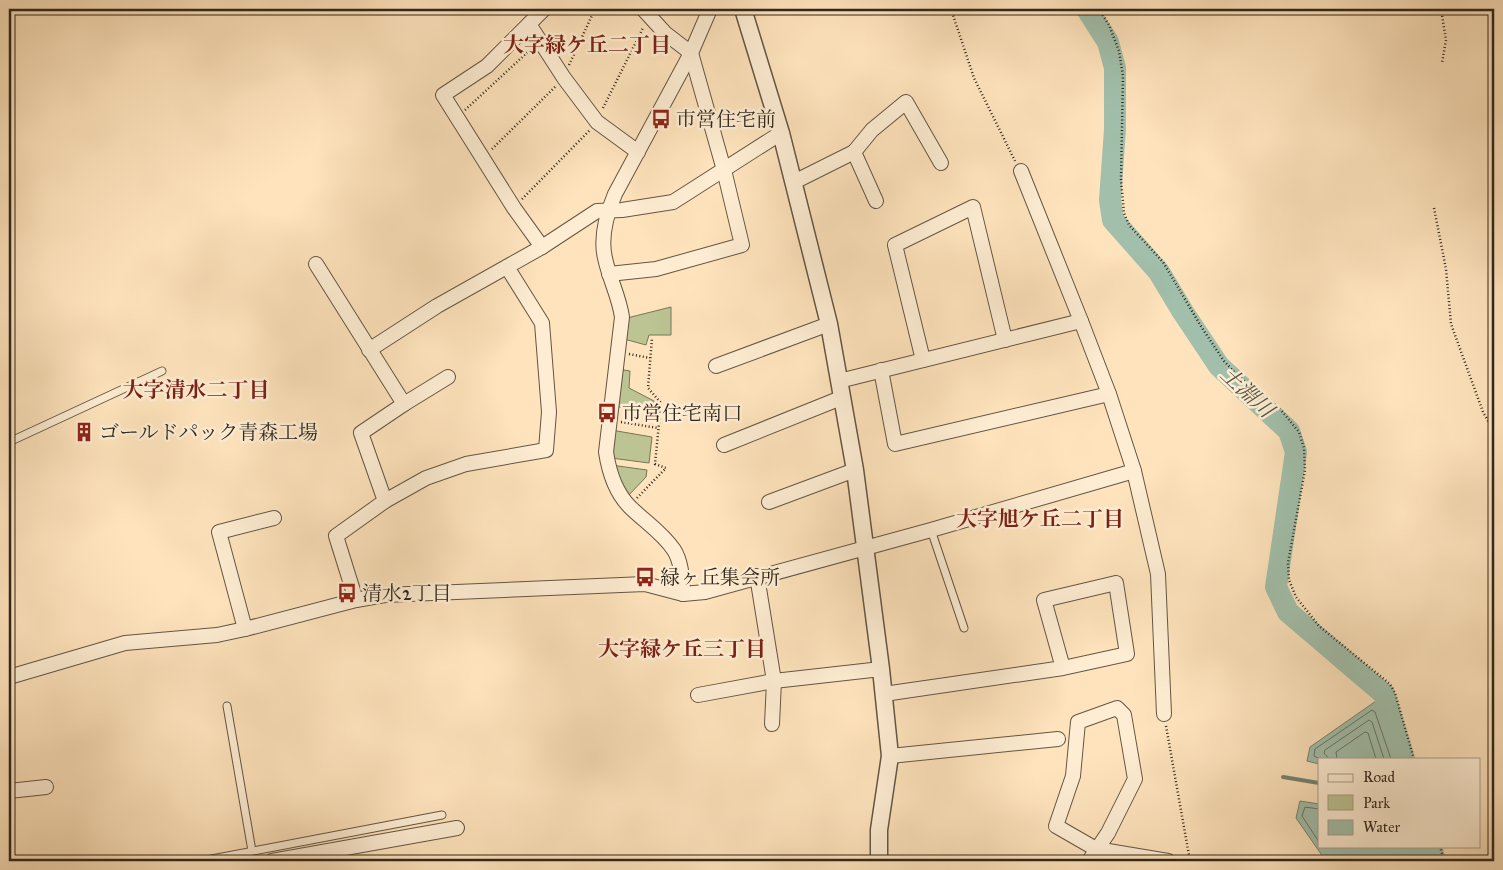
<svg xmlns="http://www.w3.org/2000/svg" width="1503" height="870" font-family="'IM FELL Great Primer','Noto Serif JP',serif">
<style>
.green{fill:#bcc493;stroke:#767658}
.water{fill:#a1bfab;stroke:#748272}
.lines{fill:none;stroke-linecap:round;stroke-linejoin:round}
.shore{stroke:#687364;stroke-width:1}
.stream{stroke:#748272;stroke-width:4}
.river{stroke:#a1bfab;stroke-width:22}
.service-casing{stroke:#645644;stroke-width:9}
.minor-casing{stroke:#645644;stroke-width:16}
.tertiary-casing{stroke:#645644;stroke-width:19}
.path{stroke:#30271c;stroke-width:2.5;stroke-dasharray:1 2.5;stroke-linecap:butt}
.service{stroke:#feedd3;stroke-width:7}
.minor{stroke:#feedd3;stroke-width:14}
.tertiary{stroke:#feedd3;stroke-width:16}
.labels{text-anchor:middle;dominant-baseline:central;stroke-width:5;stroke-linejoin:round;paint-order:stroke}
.poi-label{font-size:20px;fill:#30271c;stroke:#feedd3;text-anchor:start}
.neighbourhood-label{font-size:21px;font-weight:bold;fill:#7a1f14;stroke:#feedd3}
.water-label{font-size:21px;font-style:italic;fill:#525547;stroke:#feedd3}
</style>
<rect width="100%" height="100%" fill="#fee3bc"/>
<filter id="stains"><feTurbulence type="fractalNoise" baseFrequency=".004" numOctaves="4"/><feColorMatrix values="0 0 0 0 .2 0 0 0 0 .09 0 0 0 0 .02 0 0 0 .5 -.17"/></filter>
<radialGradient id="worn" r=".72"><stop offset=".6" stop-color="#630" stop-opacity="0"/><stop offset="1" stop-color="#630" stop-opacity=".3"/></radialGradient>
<g class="green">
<path d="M671,307V335H649L646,345L624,339L627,318Z"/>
<path d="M618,369L630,371L629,388L654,401L652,413L614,406Z"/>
<path d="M611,430L652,437L649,463L611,458Z"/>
<path d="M611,465L647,470L646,477L627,497Z"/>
</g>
<g class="water">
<path d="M1376,701L1396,759H1319V764L1307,761L1310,747Z"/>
<path d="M1300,801L1319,804V846H1425L1430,861H1326L1296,818Z"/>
</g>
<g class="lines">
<g class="shore">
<path d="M1320,759L1314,756L1315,749L1372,710L1375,712L1391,759"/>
<path d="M1329,759L1324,753L1325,750L1369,720L1372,722L1384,759"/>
<path d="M1337,759L1336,752L1365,732L1368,733L1376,759"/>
<path d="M1319,809L1305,807L1302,816L1319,842"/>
</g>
<path class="stream" d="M1283,777L1319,783"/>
<g class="river">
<path d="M1087,9L1108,42L1115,68V129L1110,200L1113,220L1159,272L1183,312L1219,366L1289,431L1296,452L1276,587L1288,612L1384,694L1404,759"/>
<path d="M1431,846L1435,861"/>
</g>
<defs>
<g id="service">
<path d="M9,442L162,371"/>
<path d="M931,530L964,628"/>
<path d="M227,706L252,851"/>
<path d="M201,861L442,815"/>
</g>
<g id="minor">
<path d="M529,24L564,78L597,122L638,152"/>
<path d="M854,152L876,201"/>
<path d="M794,182L854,152L872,130L906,102L941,163"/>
<path d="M542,247L514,208L443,95L487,66L544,9"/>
<path d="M316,264L404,404L361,433L385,501L336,536L356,600"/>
<path d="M609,274L656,269L742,245L724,170L691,53L665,33L643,9"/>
<path d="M369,350L437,306L542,247L597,211L622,210L673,202L781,133"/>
<path d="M923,360L895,245L973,207L1005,340"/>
<path d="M716,366L829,324"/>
<path d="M881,370L895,444L1109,394"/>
<path d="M839,381L1081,321"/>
<path d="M404,404L448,377"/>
<path d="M724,445L841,398"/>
<path d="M1134,471L1158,574L1164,714"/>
<path d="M385,501L426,478L466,464L546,450L549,412L542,323L507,267"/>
<path d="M769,502L855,470"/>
<path d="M757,576L774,681L772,724"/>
<path d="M683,594C682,579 682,563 674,550C662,532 644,521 630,507C615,492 609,472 606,452L622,317C619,296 609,278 605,258C600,237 607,213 615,194L691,53L710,9"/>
<path d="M245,629L219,532L274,518"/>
<path d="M9,677L125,643L217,635L245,629L356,600L385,595L645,584L683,594L705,592L931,530L1134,471L1109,394L1081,321L1021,171"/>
<path d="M884,694L1063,668L1127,654L1116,583L1044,600L1063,668"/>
<path d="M698,695L774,681L881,669"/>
<path d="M890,756L1058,739"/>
<path d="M9,791L46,787"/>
<path d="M272,861L457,828"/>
<path d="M1089,861L1108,833L1135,779L1124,715L1117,708L1078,722L1073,776L1056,826L1096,849L1168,861"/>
</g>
<path id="tertiary" d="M743,9L781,133L829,324L855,470L881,669L890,756L879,830V861"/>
</defs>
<use href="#service" class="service-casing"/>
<use href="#minor" class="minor-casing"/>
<use href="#tertiary" class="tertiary-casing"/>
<g class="path">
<path d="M953,9L952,12L974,78L1015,161"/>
<path d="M1099,9L1109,25L1119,51L1123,76L1121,180L1124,213L1129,225L1163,262L1202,328L1224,361L1237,375L1281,410L1299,432L1304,448L1305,470L1288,563L1289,580L1296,597L1319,626L1390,684L1395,693L1414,759"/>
<path d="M1441,9L1446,40L1442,63"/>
<path d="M569,65L595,9"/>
<path d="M603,108L643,28"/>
<path d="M465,110L531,49"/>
<path d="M492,149L556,86"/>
<path d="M522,199L590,130"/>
<path d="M1434,208L1446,269L1451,324L1483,412L1494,431"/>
<path d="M629,354L650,358"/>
<path d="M621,422L658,428"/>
<path d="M637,498L666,468L655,464L661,403L648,388L652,338"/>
<path d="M1166,726L1190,861"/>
<path d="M1440,846L1444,861"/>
</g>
<use href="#service" class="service"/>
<use href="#minor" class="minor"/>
<use href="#tertiary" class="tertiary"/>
</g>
<defs>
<symbol id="bus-bare" viewBox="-9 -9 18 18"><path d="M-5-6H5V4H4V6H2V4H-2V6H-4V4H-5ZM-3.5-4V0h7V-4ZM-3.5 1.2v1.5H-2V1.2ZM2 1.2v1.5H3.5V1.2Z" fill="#8f2418" stroke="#feedd3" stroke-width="2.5" paint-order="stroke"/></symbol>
<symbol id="building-bare" viewBox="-9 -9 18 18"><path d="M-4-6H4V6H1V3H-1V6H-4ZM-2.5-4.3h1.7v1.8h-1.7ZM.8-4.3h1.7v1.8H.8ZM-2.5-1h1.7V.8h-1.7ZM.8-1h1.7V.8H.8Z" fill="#8f2418" stroke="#feedd3" stroke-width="2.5" paint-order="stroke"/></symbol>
</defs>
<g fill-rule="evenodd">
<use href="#bus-bare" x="647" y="105" width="28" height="28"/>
<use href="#bus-bare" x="593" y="399" width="28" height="28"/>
<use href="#building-bare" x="70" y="418" width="28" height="28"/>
<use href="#bus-bare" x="631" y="563" width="28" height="28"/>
<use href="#bus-bare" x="333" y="579" width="28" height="28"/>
</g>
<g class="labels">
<g class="poi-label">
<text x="676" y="119">市営住宅前</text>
<text x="622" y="413">市営住宅南口</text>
<text x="99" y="432">ゴールドパック青森工場</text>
<text x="660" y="577">緑ヶ丘集会所</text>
<text x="362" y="593">清水2丁目</text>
</g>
<g class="neighbourhood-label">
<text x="587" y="45">大字緑ケ丘二丁目</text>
<text x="196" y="390">大字清水二丁目</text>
<text x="1040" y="519">大字旭ケ丘二丁目</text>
<text x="682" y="649">大字緑ケ丘三丁目</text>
</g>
<g class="water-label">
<text transform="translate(1247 392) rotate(43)">土淵川</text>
</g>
</g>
<rect width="1503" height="870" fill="none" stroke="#fee3bc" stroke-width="30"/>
<rect x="10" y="10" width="1483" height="850" fill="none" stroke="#30271c" stroke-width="2.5"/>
<rect x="15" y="15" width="1473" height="840" fill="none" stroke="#30271c"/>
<rect x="1318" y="758" width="162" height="90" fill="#feedd3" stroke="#ac9e8a"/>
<rect x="1328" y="774" width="25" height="8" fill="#feedd3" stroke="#ac9e8a"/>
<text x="1363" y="782" font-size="15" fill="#30271c">Road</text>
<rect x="1328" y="795" width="25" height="15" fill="#bcc493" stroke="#ac9e8a"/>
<text x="1363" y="808" font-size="15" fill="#30271c">Park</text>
<rect x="1328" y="820" width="25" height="15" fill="#a1bfab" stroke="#ac9e8a"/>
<text x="1363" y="832" font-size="15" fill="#30271c">Water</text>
<rect width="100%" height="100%" filter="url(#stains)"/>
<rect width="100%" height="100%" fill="url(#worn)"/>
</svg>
